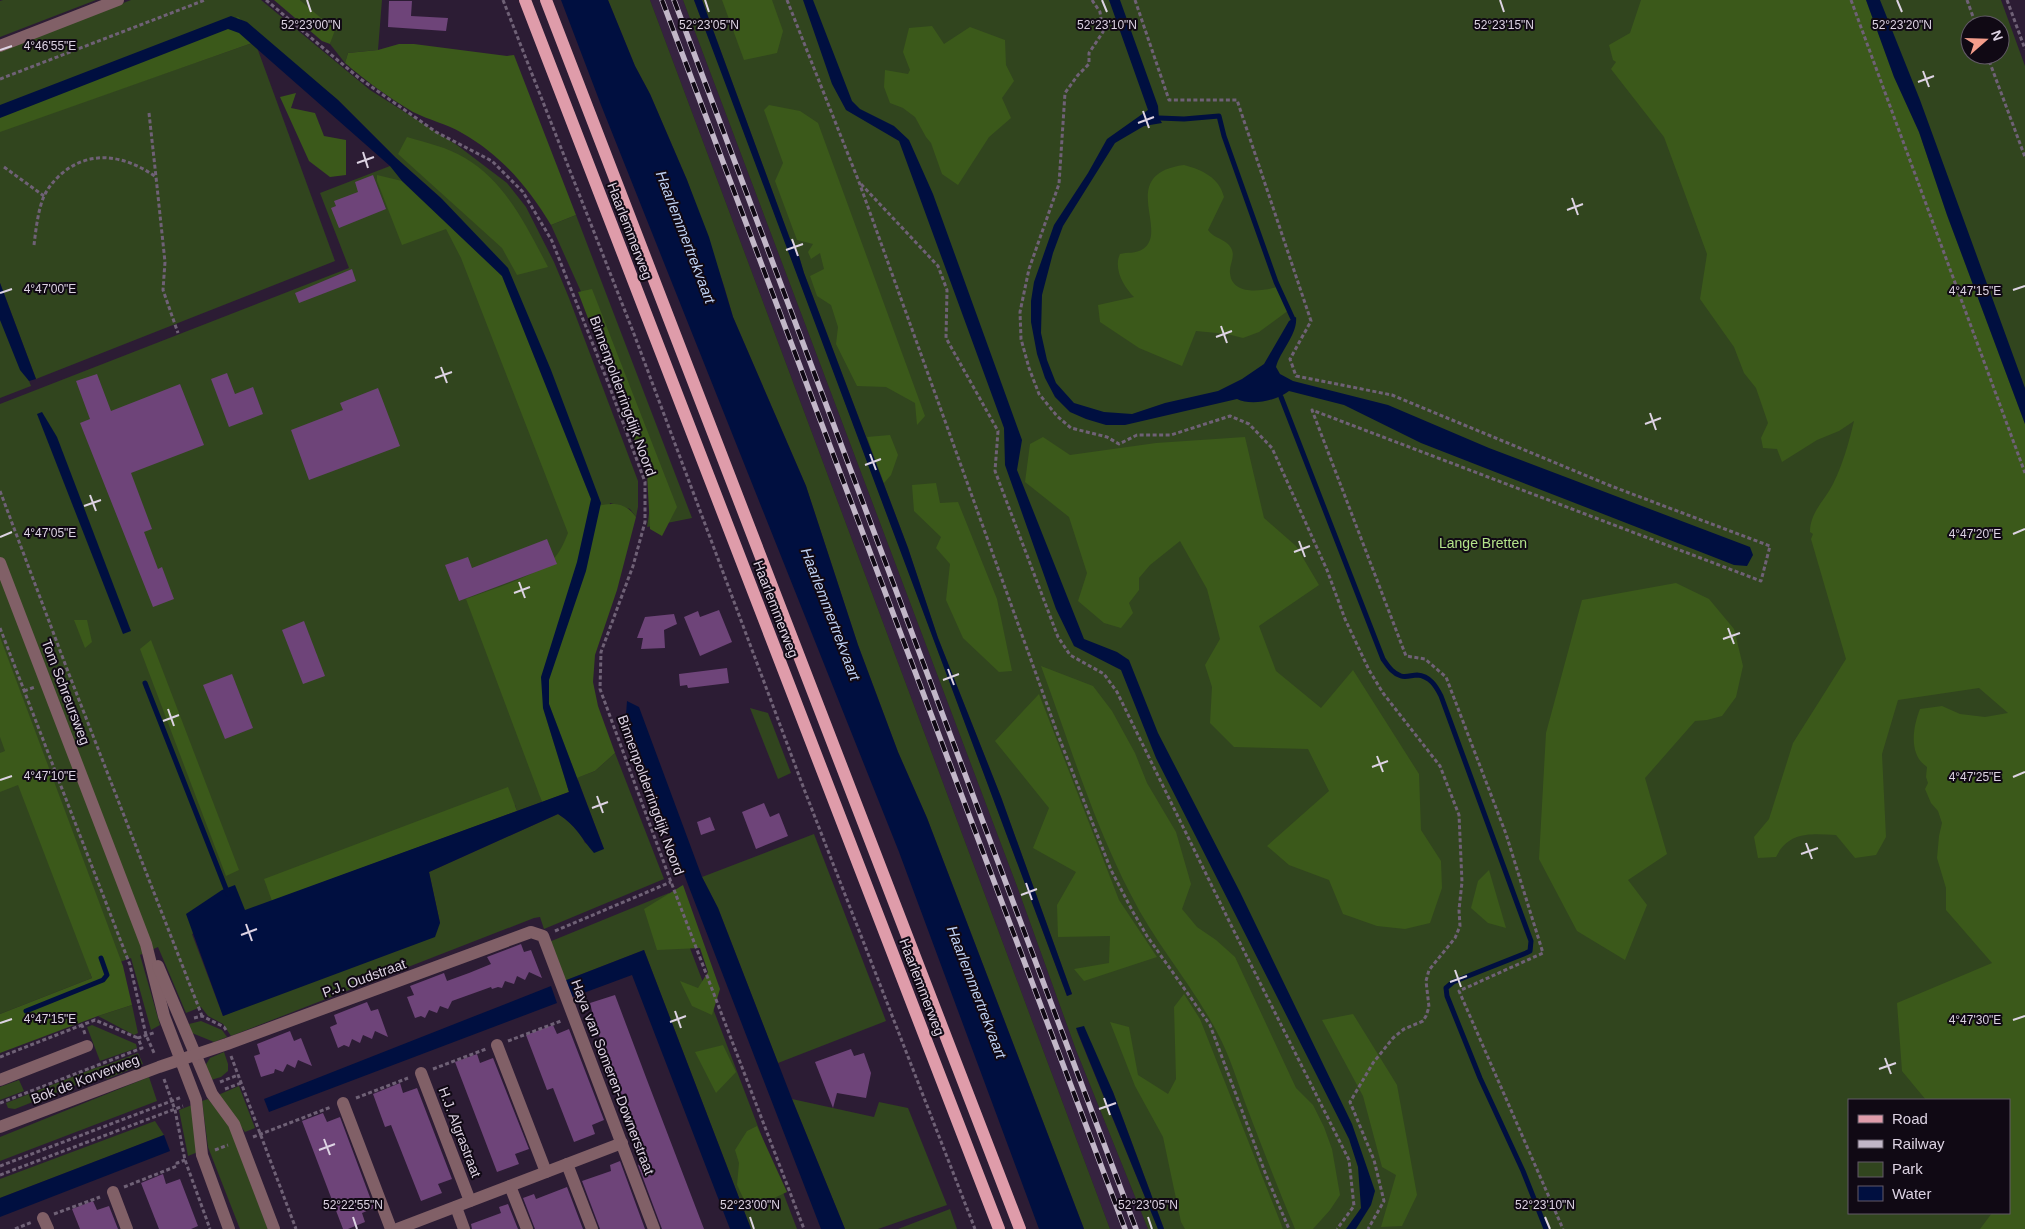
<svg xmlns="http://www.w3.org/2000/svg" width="2025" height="1229" font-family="Arial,sans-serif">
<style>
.built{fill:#362340}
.green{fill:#31451e;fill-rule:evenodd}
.forest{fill:#3b591a}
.water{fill:#000f40}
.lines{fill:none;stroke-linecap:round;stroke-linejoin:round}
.stream{stroke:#000f40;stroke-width:5}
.building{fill:#6e4479}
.path{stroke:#6f6176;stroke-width:3;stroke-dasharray:4 2.5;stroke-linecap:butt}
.minor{stroke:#816067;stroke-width:12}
.major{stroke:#df9caa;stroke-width:12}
.rail-casing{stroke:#c2b7c8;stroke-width:5.5}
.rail{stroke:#100914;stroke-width:4;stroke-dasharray:11;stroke-linecap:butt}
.ticks{fill:none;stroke:#ddd3e3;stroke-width:2}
.labels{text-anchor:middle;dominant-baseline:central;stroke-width:4;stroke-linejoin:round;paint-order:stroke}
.street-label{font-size:14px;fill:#ddd3e3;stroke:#100914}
.park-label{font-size:14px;fill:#b4e38a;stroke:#100914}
.water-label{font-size:15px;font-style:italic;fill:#bfd1f3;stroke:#100914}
.ticks-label{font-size:12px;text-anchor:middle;fill:#ddd3e3;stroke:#100914;stroke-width:4;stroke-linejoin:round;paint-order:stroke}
</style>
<rect width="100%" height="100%" fill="#2c1c34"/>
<path class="built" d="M650,0H683L1018,889L1076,1050L1148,1229H1110Z"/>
<g class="green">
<path d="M3,0H96L0,37V1Z"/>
<path d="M131,0H261L370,90L457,145L507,183L526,207L554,262L569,298L638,481V507L636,517L630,509L610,503L579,777L595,771L615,753L664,879L544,929L540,917L534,918L231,1036L223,1024L208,1016L201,1007L186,1013L158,947L140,955L160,1025L151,1030L131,958L90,973L92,978L0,1014V404L349,268L320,193L390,166L442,199L396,158L338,100L260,37L0,107V51ZM578,780L604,849L585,843C579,830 570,822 558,814L429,872L440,923L223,1016L192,934L515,805L517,811L542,802L540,795Z"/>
<path d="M300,0H382L378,50L348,53L345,63L330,44L334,30Z"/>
<path d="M608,0H650L1110,1229H1084L927,818L898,752L858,645L806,486L733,317L724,286L687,180L650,94L635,66Z"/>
<path d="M683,0H694L716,57L1067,996L1072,994L1001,797L938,638L908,548L804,273L798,253L790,239L702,0H2001L2025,66V1229H1164L1113,1092L1076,1029L1158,1229H1148L1076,1050L1018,889ZM1970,25H2000V55H1970ZM1849,1100H2009V1213H1849Z"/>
<path d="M255,42L335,261L36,379L0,283V131Z"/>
<path d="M576,215L692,518L647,527L651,500L650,481L582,294L551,225Z"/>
<path d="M0,308L31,386L0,398Z"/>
<path d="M750,708L768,713L791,773L778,779Z"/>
<path d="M814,834L886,1021L778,1063L718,908L702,877Z"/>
<path d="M669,893L797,1229H751L644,950L564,981L549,942Z"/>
<path d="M132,1005L138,1033L134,1035L98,1016Z"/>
<path d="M201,1021L222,1030L227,1037L214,1042L192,1033L189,1024Z"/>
<path d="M92,1025L136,1044L137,1048L100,1061L87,1027Z"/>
<path d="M224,1052L228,1064V1071L221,1077L211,1080L205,1066L210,1058Z"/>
<path d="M138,1053L143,1064L107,1079L104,1074L15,1109L8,1108L6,1103L95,1068L106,1065Z"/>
<path d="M149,1077L157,1101L0,1161V1137Z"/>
<path d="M19,1080L24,1091L0,1100V1087Z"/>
<path d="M239,1086L255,1128L245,1132L218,1095Z"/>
<path d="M208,1099L228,1123L268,1229H240L208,1147L202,1101Z"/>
<path d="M792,1099L874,1117L879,1102L908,1108L947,1205L878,1229H845Z"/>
<path d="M192,1105L198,1152L188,1156L179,1110Z"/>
<path d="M155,1121L164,1135L0,1198V1179Z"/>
<path d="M950,1209L957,1229H898Z"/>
</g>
<g class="forest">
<path d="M274,0H300L335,30L330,44L322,41Z"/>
<path d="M722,0H772L783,31L777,53L744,60Z"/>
<path d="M1641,0H1866L1894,77L1919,132L1947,215L2025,424V1229H1980L1992,1213H2009V1100H1926L1902,1071L1897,1003L1992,963L1946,910V888L1937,858L1939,836L1942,823L1938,811L1931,803L1925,789L1928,783L1926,777L1927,767C1908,754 1913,727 1920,709L1942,706L1960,714L1985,717L2008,713L1979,688L1898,700L1882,754L1886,837L1876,855L1855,858L1836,835C1810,834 1789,831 1776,857L1758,858L1754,837L1769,819L1793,743L1846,659L1811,539L1813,534L1810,532C1810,512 1825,500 1833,484C1843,464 1849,442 1854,421L1839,431L1817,440L1782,462L1777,449L1763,448L1761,438L1768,423L1756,388L1744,373L1734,347L1700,299L1707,254L1664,137L1611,69L1616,62L1613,60L1609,45L1630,33Z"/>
<path d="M238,17L260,37L255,42L0,132V107Z"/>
<path d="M932,26L944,44L970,27L1005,40L1006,65L1014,81L1002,98L1011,118L989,137L958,185L942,174L931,143L926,137L915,117L903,108L890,103L884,87L885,70L908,74L910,70L903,52L909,28Z"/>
<path d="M399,44H414L507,56L514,55L576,215L551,225C528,187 501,155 462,133C447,124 429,120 413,112C389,98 366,81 345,63L348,53L378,50Z"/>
<path d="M296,93L291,108L315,113L324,136L346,140V175L330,177L309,161L280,97Z"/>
<path d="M769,105L800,111L818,123L925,416L917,425L915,403L886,387L857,386L836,344L838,327L831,305L817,296L810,276L824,269L820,253L811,259L808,252L813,244L797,240L775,181L783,163L764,110Z"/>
<path d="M407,137C427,143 447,147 465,158C505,181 527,227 548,267L517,275L502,248L398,154Z"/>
<path d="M1184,165C1202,170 1219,177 1224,197L1208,230C1214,239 1228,239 1232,250C1235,258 1229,265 1230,273C1232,297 1265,291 1280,286L1289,310L1259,332L1243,338L1227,334L1196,331L1182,366L1139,348L1100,322L1098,305L1134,297C1124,287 1113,269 1120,254C1127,252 1136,254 1143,249C1170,231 1116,174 1184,165Z"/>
<path d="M377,175L402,181L502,276L591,499V507C610,503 624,500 636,517L617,590L595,655L593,682L598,706L615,753L595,771L577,778L549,704L543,708L569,792L542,802L466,599C490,590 530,578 549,563C559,555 563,545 568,533L461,258L446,229L402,245L377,181Z"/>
<path d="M592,289L677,507L662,536L650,529L647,473L578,292Z"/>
<path d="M890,435L898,455L891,475L884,483L867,437Z"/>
<path d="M1043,437L1070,455L1156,443L1245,437L1264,518L1296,546L1319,585L1259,626L1276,671L1321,708L1353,670L1419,774L1421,830L1441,861L1442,888L1430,923L1405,929L1377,926L1343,914L1329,880L1289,865L1267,846L1329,791L1308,749L1234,747L1210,723L1212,687L1205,665L1220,639L1207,589L1180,541L1150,565L1139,578V590L1129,603L1133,613L1121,628L1104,623L1078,601L1087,573L1069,517L1025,482L1030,444Z"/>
<path d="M936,483L940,503L958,502L997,599L1012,671L999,672L963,638L946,600L950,564L936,548L941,537L914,511L912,485Z"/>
<path d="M1676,583L1709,599L1734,629L1743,666L1736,697L1722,716L1707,720L1695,721L1645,778L1667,854L1628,880L1647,905L1625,960L1577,931L1539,859L1546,733L1582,600Z"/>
<path d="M74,620H87L92,642L85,648Z"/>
<path d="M0,637L123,966L132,1005L98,1016L0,1053V1014L92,978L18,785L0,792V753L5,751L0,737Z"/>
<path d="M151,640L239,870L226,876L140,649Z"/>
<path d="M1041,666L1093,686L1112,711L1135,753L1147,783L1176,832L1191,884L1182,909L1197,927L1216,940L1235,957L1296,1088L1313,1105L1324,1127L1332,1149L1340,1195L1330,1210L1313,1229H1295C1279,1191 1264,1152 1249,1113C1240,1090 1233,1065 1222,1042C1197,990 1157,947 1131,895C1093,822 1069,742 1041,666Z"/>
<path d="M1039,694L1119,900L1157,957L1084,981L1074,969L1109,963L1110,936L1058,937L1057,905L1076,872L1033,848L1049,808L995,741Z"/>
<path d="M508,787L517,811L272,901L264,879Z"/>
<path d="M1489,870L1506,928L1488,923L1471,908L1478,881Z"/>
<path d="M683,885L720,989L712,1015L692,1006L680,981L698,988L708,972L700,948L657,950L644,909Z"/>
<path d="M1184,994L1200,1019L1283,1229H1185L1181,1222L1163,1137L1135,1086L1110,1022L1129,1027L1138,1075L1168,1094L1176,1079L1174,1007Z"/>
<path d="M1353,1014L1397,1085L1417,1195L1402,1226L1381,1227L1396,1175L1382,1167L1363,1096L1322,1020Z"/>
<path d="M723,1045L736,1072L716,1093L695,1052Z"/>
<path d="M757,1126L787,1192L749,1210L737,1185L739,1163L735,1150L747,1131Z"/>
</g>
<g class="water">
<path d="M561,0H608L635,66L650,94L687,180L709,237L733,317L806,486L858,645L898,752L927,818L1084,1229H1039L899,852L601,105Z"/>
<path d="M694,0H702L790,239L798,253L804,273L908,548L938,638L1001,797L1072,994L1067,996Z"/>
<path d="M803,0H813L852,101L860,109L894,126L909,140L933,194L1022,440L1017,470L1084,639L1117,652L1129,660L1158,733L1240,892L1352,1124L1375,1191L1371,1205L1356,1229H1346L1361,1208L1358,1167L1349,1139L1156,758L1121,670L1074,646L1056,609L1005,465L1004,428L899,141L846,110L832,84Z"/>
<path d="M1109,0H1120L1158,106L1159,118L1162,123L1144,126L1115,143L1063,226L1053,253L1042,295L1041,333L1047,360L1056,383L1074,403L1104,412L1132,414L1165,403L1218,391L1242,379L1264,364L1289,321L1296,317C1298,334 1280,351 1276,367L1280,374L1293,381L1388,405L1489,448L1750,547L1753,555L1747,566L1734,565L1421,443L1344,405L1289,391C1276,401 1251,406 1237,399L1125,425H1106L1086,419L1070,412L1055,397L1045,378L1037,354L1031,322V301L1034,282L1054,225L1088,173L1107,139L1148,110Z"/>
<path d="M1866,0H1880L1920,100L2025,388V424L1947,215L1919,132L1894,77Z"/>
<path d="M231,16L247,22L338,100L396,158L442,199L508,268L551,370L601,503L586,571L549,680V704L604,849L594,853C581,838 576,825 558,814L429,872L440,923L435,937L223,1016L186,914L222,890L235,885L245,910L569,792L543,708L541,677L577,562L591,499L502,276L402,181L390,166L239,33L228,29L0,118V105Z"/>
<path d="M0,283L36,379L29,381L20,370L0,320Z"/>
<path d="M42,412L57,437L131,631L123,634L37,414Z"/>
<path d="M627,701L639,707L702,877L718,908L792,1099L845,1229H821L687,882L626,715Z"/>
<path d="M644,950L751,1229H730L632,975L570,998L564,981Z"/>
<path d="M551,986L557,1003L269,1112L264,1099Z"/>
<path d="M1084,1026L1113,1092L1164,1229H1158L1076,1028Z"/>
<path d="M164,1135L170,1151L0,1217V1198Z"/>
</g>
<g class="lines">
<g class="stream">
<path d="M1159,118L1184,119L1219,116L1224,136L1276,282L1293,319"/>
<path d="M1281,397L1383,659C1388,666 1392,673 1401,676C1406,678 1412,675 1417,675C1430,676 1436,686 1441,696L1531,941L1530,951L1526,953L1453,982L1446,988L1447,996L1480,1078L1523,1171L1546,1229"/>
<path d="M145,683L228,894"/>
<path d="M26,1011L103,980L107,975L101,958"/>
</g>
</g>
<g class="building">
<path d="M389,1H412L411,16L448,18L446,31L388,27Z"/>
<path d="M373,175L386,209L339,228L331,208L336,206L334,201L358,192L355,182Z"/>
<path d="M352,269L356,281L299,303L295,293Z"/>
<path d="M227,373L235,394L253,387L263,414L229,427L211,379Z"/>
<path d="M97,374L111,411L180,384L204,445L131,473L152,529L144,532L158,569L162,567L174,599L153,607L80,423L90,419L76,381Z"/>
<path d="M378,388L400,446L309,480L291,430L343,410L340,403Z"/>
<path d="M547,539L557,564L459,601L445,565L468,557L472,568Z"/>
<path d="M719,610L732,642L700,656L684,617L698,611L700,617Z"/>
<path d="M674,614L677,624L664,630L665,648L641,649L643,638H637L645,617Z"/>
<path d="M304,621L325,676L303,684L282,630Z"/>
<path d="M727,668L729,683L688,688L687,685L680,686L679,674Z"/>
<path d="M232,674L253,728L225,739L203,685Z"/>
<path d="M764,803L770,817L779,813L788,836L756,849L742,812Z"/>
<path d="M710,817L715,830L701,835L697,822Z"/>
<path d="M521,944L524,952L531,950L542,978L529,972L525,980L517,976L514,984L505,981L502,988L498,987L492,989L491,987L452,1001L448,1009L440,1006L437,1013L429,1010L425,1018L421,1016L415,1018L407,997L414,995L410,986L444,973L447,981L469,973L491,964L487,957Z"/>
<path d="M615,995L647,1080L704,1229H662L638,1165L647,1161L590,1012L592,1011L590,1003Z"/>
<path d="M367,1002L371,1011L378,1009L388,1037L375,1031L372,1039L363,1035L360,1043L352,1039L349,1047L344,1045L338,1048L330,1027L337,1024L334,1015Z"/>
<path d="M553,1025L557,1034L569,1029L604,1120L592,1125L595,1134L574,1142L553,1088L547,1090L526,1035Z"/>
<path d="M290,1031L294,1041L301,1038L312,1066L298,1060L295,1068L287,1064L283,1072L275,1069L274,1073L261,1077L254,1056L260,1054L257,1044Z"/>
<path d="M851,1049L854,1056L864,1053L871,1073L866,1098L837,1093L833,1108L815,1062Z"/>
<path d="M477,1054L480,1063L493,1058L529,1149L515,1154L519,1164L497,1172L455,1062Z"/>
<path d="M400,1083L403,1093L417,1088L452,1179L438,1184L442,1193L421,1201L391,1125L385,1127L373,1094Z"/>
<path d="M323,1113L327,1122L340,1117L374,1208L362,1213L365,1222L348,1229H343L302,1121Z"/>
<path d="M620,1161L645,1229H600L582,1181L611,1171L610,1165Z"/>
<path d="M163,1174L166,1184L180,1179L198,1226L191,1229H159L141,1183Z"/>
<path d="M567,1187L583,1229H535L523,1198L534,1194L536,1199Z"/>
<path d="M93,1201L97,1210L109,1206L118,1229H80L72,1209Z"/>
<path d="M508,1204L518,1229H472L471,1224L501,1213L499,1207Z"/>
</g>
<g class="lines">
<g class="path">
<path d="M266,0L359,78L436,132L492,161L523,192L552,241L609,385L645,482V522L633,566L601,652L600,689L671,882L804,1229"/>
<path d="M503,0L634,334L804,789L975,1229"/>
<path d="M787,0L859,182L1058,735L1111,870L1133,912L1147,936L1210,1025L1266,1175L1289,1229"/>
<path d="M1092,0L1100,12L1103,32L1089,53V64L1078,75L1065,93L1059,184L1029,269L1020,312L1021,339L1029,368L1039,394L1057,416L1071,428L1107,437L1119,444L1137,435H1171L1230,416L1249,424L1272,448L1327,570L1345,619L1369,670L1383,693L1440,766L1459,815L1462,882L1459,910L1460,926L1455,938L1429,970L1426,981L1429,1007L1426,1016L1423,1021L1404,1029L1393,1038L1373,1063L1350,1102L1374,1160L1384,1201L1368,1229"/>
<path d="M1135,0L1169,100H1237L1311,321L1290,359L1296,376L1392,395L1611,486L1770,546L1761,581L1312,410L1406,656L1425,659L1446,677L1506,834L1543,953L1459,991L1563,1229"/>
<path d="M1851,0L2025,473"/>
<path d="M1967,0L1976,25"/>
<path d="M2007,0L2025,49"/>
<path d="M1987,55L2025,157"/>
<path d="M0,79L205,0"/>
<path d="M149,113L156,177"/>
<path d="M4,167L44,196"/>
<path d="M861,184L938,266L947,290L946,338L998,431L995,471L1058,637L1070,655L1104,674L1117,692L1232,927L1349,1160L1354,1206L1337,1229"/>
<path d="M34,245C36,229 38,210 44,196C48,188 52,183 58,177C88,148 125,155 156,177L165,262L163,290L178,333"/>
<path d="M0,491L67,669L202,1016"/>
<path d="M0,628L130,965L146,1035L155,1055"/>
<path d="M24,691L35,687"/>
<path d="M555,931L671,882"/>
<path d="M194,1018L202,1016L224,1027L226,1030"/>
<path d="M85,1034L82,1025L95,1020L138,1038"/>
<path d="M508,1041L561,1021"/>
<path d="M231,1056L296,1229"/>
<path d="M0,1057L82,1025"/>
<path d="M433,1069L486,1049"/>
<path d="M164,1079L175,1110L185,1160L210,1229"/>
<path d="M220,1082L238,1075"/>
<path d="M225,1089L241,1083"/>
<path d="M356,1098L408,1078"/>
<path d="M0,1103L142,1048L138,1038L156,1032"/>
<path d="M253,1137L331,1107"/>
<path d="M215,1150L228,1145"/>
<path d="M0,1166L182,1097"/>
<path d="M0,1175L183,1106"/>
<path d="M124,1187L177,1166V1163L185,1160"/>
<path d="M54,1214L100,1197"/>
<path d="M15,1229L32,1222"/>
</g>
<g class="minor">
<path d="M0,46L118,0"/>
<path d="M0,563L146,944L164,1016L196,1100L202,1155L229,1229"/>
<path d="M158,966L212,1094L234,1124L274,1229"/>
<path d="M497,1045L546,1172"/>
<path d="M421,1073L470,1201"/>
<path d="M0,1080L87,1046"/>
<path d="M343,1103L391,1229"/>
<path d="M0,1127L159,1067L227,1044L531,932L543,936L654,1229"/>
<path d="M567,1164L592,1229"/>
<path d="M510,1186L527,1229"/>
<path d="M113,1192L127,1229"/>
<path d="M456,1207L464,1229"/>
<path d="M43,1218L48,1229"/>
<path d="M397,1229L622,1143"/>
</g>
<g class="major">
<path d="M525,0L999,1229"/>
<path d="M546,0L1020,1229"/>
</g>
<defs>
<g id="rail">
<path d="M662,0L1125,1229"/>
<path d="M674,0L1136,1229"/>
</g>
</defs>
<use href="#rail" class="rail-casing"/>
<use href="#rail" class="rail"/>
</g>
<path class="ticks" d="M307,0L311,12M705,0L709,12M1102,0L1107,12M1500,0L1504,12M1897,0L1902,12M0,50L12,46M1923,71L1929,87M1918,82L1934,76M1143,111L1149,128M1138,123L1154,117M363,152L368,168M357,163L374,157M1572,198L1578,215M1567,210L1583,204M792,239L798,256M786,250L803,244M2013,290L2025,286M0,293L12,289M1221,326L1227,343M1216,337L1232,331M441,367L447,383M435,378L452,372M1650,413L1656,430M1645,424L1661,418M870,454L876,470M865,465L881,459M90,495L96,511M84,506L101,500M2013,534L2025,529M0,537L12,532M1299,541L1305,557M1294,552L1310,546M519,582L525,598M514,593L530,587M1728,628L1734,644M1723,639L1740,633M948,669L954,685M943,680L959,674M168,709L174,726M163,721L179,715M1377,756L1383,772M1372,767L1388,761M2013,777L2025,772M0,780L12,776M597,796L603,813M592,808L608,802M1806,843L1812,859M1801,854L1818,848M1026,883L1032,900M1021,895L1037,889M246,924L252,941M241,935L257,929M1455,970L1461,987M1450,982L1467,976M675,1011L681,1028M2013,1020L2025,1016M670,1022L686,1016M0,1023L12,1019M1885,1058L1891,1074M1879,1069L1896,1063M1104,1098L1110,1115M1099,1109L1116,1103M324,1139L330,1155M319,1150L335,1144M353,1217L357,1229M750,1217L754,1229M1148,1217L1152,1229M1545,1217L1550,1229"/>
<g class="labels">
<g class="street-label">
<text transform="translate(630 231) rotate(69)">Haarlemmerweg</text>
<text transform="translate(623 396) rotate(70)">Binnenpolderringdijk Noord</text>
<text transform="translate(776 609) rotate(69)">Haarlemmerweg</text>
<text transform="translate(66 692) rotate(69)">Tom Schreursweg</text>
<text transform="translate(651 795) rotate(70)">Binnenpolderringdijk Noord</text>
<text transform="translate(364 978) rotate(-20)">P.J. Oudstraat</text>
<text transform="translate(922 987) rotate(69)">Haarlemmerweg</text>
<text transform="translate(613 1077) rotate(69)">Haya van Someren-Downerstraat</text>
<text transform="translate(85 1079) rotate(-21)">Bok de Korverweg</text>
<text transform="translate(460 1132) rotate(69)">H.J. Algrastraat</text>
</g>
<g class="park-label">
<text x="1483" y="543">Lange Bretten</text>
</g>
<g class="water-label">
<text transform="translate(686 237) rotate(69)">Haarlemmertrekvaart</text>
<text transform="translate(831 614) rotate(69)">Haarlemmertrekvaart</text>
<text transform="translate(977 992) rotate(69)">Haarlemmertrekvaart</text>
</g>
</g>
<g class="ticks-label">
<text x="311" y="29">52°23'00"N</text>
<text x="709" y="29">52°23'05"N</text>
<text x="1107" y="29">52°23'10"N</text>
<text x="1504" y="29">52°23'15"N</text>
<text x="1902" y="29">52°23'20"N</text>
<text x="50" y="50">4°46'55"E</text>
<text x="50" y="293">4°47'00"E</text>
<text x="1975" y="295">4°47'15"E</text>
<text x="50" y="537">4°47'05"E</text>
<text x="1975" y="538">4°47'20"E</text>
<text x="50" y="780">4°47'10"E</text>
<text x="1975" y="781">4°47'25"E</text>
<text x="50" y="1023">4°47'15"E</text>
<text x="1975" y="1024">4°47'30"E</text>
<text x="353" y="1209">52°22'55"N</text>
<text x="750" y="1209">52°23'00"N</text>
<text x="1148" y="1209">52°23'05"N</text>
<text x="1545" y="1209">52°23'10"N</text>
</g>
<rect x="1848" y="1099" width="162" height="115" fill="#100914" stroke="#625a67"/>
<rect x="1858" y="1115" width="25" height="8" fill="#df9caa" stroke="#625a67"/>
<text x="1892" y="1124" font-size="15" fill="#ddd3e3">Road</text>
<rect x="1858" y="1140" width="25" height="8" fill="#c2b7c8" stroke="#625a67"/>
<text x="1892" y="1149" font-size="15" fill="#ddd3e3">Railway</text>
<rect x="1858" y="1162" width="25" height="15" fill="#31451e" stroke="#625a67"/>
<text x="1892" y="1174" font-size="15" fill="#ddd3e3">Park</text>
<rect x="1858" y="1186" width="25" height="15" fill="#000f40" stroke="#625a67"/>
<text x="1892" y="1199" font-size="15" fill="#ddd3e3">Water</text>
<g transform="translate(1985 40) rotate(70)"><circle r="24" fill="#100914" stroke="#625a67"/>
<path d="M0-4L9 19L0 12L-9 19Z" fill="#f49d8b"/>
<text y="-8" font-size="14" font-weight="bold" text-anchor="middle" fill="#ddd3e3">N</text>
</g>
</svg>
